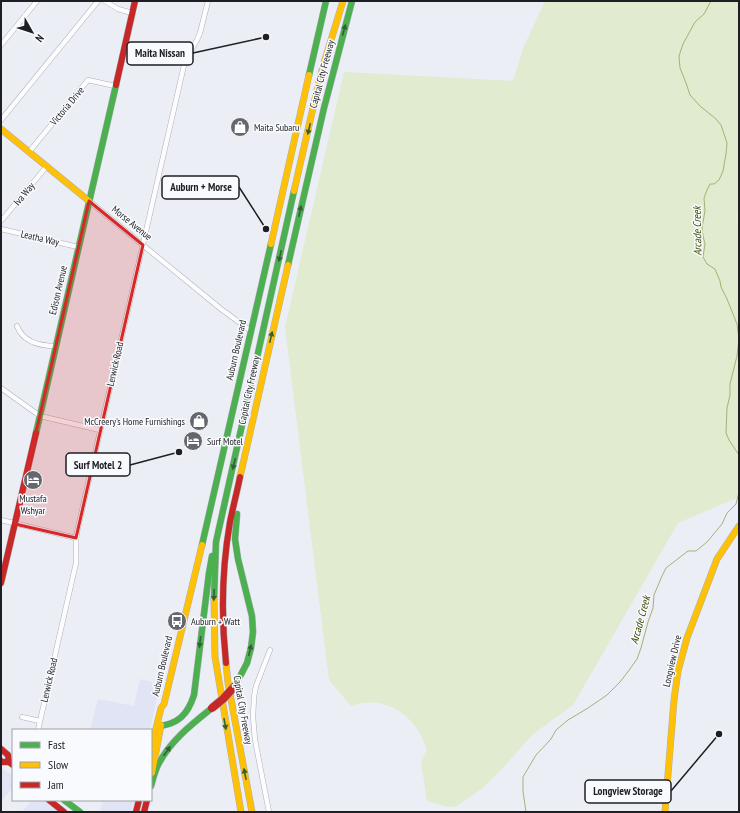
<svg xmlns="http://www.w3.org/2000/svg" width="740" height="813" font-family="'PT Sans Narrow',sans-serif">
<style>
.built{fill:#e0e4f4}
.green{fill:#e0ebcf}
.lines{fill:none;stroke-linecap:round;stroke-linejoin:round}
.stream{stroke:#a2b375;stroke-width:1}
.street-casing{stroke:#aeb0b6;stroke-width:5.5}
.fast-casing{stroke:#aeb0b6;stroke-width:7}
.slow-casing{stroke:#aeb0b6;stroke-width:7}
.jam-casing{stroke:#aeb0b6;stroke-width:7}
.street{stroke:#fcfcfe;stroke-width:4.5}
.fast{stroke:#4caf50;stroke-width:6}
.slow{stroke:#ffc107;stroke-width:6}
.jam{stroke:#c62828;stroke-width:6}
.jam-bridge-casing{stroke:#aeb0b6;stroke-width:9;stroke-linecap:butt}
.jam-bridge{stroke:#c62828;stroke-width:8}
.oneway{fill:#336038}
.marked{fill:#d62828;fill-opacity:0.2;stroke:#d62828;stroke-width:3;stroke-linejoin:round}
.labels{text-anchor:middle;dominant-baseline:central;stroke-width:3;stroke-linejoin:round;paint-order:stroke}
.street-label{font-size:10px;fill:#1e1f24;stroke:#f9fafd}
.poi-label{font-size:10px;fill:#1e1f24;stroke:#f9fafd;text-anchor:start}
.water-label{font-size:11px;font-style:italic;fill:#3b4a03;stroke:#f9fafd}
.leader{fill:none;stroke:#1e1f24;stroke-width:1.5}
.callout-dot{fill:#1e1f24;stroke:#f9fafd;stroke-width:1.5}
.callout{fill:#f9fafd;stroke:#1e1f24;stroke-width:1.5}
.callout-label{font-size:11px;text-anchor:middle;font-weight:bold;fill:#1e1f24}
</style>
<rect width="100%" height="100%" fill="#eceef6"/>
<g class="built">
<path d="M140,679L160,684L150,730H90L98,699L134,706Z"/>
<path d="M1,767L13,776V787L1,802Z"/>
<path d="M32,800H44L59,812H22Z"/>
<path d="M103,800H135L131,812H100Z"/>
</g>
<path class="green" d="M545,1H739V207L737,216L739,234V497L678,523L573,705L532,735L499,772L483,788L455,807L444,806L427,801L421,762L427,750C420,723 394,699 364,703C360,703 355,705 351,706L329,680L285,327L344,72L513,81L524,46Z"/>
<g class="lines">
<g class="stream">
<path d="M711,1L704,14L695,22L683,44L679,56L680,68L686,83L690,95L700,106L716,119L721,125L727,143L726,154L723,171L719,180L714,184H710L707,190L704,198L705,211L702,228L703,236L705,244L703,257L707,264L715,269L720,281L721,287L727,299L737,324L739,339L737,356L730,384V395L727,408L726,433L729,440L739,455"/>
<path d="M526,812L523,791V777L536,755L551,739L556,730L568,720L588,708L607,695L620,682L630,669L637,659L641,648L648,622L653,608L654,595L662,576L666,568L688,551H696L707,542L722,524L727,513L736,504L739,492"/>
</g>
<defs>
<g id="street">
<path d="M105,1L118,9L132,13"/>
<path d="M1,45L37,1"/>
<path d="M1,120L98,1"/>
<path d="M29,152L88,80L115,86"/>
<path d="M89,201L221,309L251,331"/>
<path d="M1,221L47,166"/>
<path d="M1,229L78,247"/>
<path d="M17,326C23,342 40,346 56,346"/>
<path d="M1,388L40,416L100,430"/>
<path d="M1,520L76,538"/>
<path d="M22,717L40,721"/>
<path d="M38,730L76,563C77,553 75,543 77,532L185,61L197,40L200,33L208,1"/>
<path d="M269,812L255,740L253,717L254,697L256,686L270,650"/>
</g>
<g id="fast">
<path d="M309,75L326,1"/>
<path d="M288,265L324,108L352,1"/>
<path d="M36,433L116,85"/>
<path d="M202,545L271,244"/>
<path d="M214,599L216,542L294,191"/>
<path d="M235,686L247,663L251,648L253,632L252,616L238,559L235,539L237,514"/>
<path d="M157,726C178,725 188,714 194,695L209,573L212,556"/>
<path d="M151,786C153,779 155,771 158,765C170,741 192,724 212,708"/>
<path d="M64,800L80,812"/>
</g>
<g id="slow">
<path d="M1,129L89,201"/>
<path d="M294,191L318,86L324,63L343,1"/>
<path d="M271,244L309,75"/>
<path d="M240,477L288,265"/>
<path d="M214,599L215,657L241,812"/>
<path d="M226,663L228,683L252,812"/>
<path d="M151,749L161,708L164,704L202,545"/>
<path d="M152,773L161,725"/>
<path d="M665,812L674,700L678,671L687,638L717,559L739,526"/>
</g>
<g id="jam">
<path d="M116,85L135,1"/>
<path d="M1,583L36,433"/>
<path d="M226,663C221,616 222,568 230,522C233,507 237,492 240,477"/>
<path d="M1,749L8,755L9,762"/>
<path d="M1,761L2,762H9L13,765"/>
<path d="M49,800L64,812"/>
<path d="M136,812L139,800"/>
<path d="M144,812L147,800"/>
</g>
</defs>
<use href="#street" class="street-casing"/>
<use href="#fast" class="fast-casing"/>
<use href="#slow" class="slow-casing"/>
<use href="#jam" class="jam-casing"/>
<use href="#street" class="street"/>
<use href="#fast" class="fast"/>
<use href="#slow" class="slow"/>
<use href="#jam" class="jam"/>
<defs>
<path id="jam-bridge" d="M212,708L223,699L235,686"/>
</defs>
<use href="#jam-bridge" class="jam-bridge-casing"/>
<use href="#jam-bridge" class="jam-bridge"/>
</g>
<defs><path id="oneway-solid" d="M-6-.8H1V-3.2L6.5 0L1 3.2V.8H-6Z"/></defs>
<g class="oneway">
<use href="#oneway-solid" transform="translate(344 30) rotate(-75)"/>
<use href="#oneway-solid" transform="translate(309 129) rotate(103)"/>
<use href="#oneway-solid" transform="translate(300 211) rotate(-77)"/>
<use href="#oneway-solid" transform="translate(280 256) rotate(103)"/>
<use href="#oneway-solid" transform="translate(271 337) rotate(-77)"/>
<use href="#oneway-solid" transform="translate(234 464) rotate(103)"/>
<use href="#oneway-solid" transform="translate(214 595) rotate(92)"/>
<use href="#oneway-solid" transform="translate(200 642) rotate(97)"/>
<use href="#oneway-solid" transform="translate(250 650) rotate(-77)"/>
<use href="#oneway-solid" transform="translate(225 724) rotate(80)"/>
<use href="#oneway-solid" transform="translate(167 751) rotate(-55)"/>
<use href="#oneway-solid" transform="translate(245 774) rotate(-101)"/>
</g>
<path class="marked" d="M89,201L143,245L76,538L15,524Z"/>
<defs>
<symbol id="shop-disc" viewBox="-11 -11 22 22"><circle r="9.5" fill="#66676e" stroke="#f9fafd"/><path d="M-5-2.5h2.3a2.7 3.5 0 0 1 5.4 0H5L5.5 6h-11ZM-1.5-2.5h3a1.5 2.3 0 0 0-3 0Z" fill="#fff"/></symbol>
<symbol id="hotel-disc" viewBox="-11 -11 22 22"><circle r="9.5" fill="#66676e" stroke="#f9fafd"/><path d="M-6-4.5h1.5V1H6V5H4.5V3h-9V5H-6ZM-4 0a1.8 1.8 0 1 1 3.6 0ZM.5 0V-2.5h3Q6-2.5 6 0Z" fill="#fff"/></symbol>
<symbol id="bus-disc" viewBox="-11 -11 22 22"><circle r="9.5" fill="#66676e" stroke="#f9fafd"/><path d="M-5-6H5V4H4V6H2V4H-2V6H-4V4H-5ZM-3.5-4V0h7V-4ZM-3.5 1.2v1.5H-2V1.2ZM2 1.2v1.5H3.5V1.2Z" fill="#fff"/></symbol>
</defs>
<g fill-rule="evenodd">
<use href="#shop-disc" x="229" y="116" width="22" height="22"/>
<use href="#shop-disc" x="188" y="410" width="22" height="22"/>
<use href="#hotel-disc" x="182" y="430" width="22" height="22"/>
<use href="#hotel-disc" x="22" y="469" width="22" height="22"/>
<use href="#bus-disc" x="166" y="610" width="22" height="22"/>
</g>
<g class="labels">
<g class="street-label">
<text transform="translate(322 74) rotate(-75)">Capital City Freeway</text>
<text transform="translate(67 106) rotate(-50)">Victoria Drive</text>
<text transform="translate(24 194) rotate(-50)">Iva Way</text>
<text transform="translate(132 223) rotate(39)">Morse Avenue</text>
<text transform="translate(40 238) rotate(13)">Leatha Way</text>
<text transform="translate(58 290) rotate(-77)">Edison Avenue</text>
<text transform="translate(236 350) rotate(-77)">Auburn Boulevard</text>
<text transform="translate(115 364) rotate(-77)">Lerwick Road</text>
<text transform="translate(249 390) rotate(-78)">Capital City Freeway</text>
<text transform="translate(672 661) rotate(-77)">Longview Drive</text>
<text transform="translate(162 666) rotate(-77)">Auburn Boulevard</text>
<text transform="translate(49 680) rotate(-77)">Lerwick Road</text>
<text transform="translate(243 710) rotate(80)">Capital City Freeway</text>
</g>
<g class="poi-label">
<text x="254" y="127">Maita Subaru</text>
<text x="185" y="421" text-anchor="end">McCreery's Home Furnishings</text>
<text x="207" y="441">Surf Motel</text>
<text x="33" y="498" text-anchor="middle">Mustafa<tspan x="33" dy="12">Wshyar</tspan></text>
<text x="191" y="621">Auburn + Watt</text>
</g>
<g class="water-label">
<text transform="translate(697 231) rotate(-91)">Arcade Creek</text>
<text transform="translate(640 620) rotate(-75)">Arcade Creek</text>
</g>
</g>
<path class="leader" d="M266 37L193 53M266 229L239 187M179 452L130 465M719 734L671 791"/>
<g class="callout-dot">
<circle cx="266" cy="37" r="4"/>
<circle cx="266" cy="229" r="4"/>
<circle cx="179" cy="452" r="4"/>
<circle cx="719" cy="734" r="4"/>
</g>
<g class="callout">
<rect x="127" y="42" width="66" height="23" rx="4"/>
<rect x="162" y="176" width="77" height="23" rx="4"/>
<rect x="66" y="453" width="64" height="23" rx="4"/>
<rect x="585" y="780" width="86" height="23" rx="4"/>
</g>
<g class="callout-label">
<text x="160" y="57">Maita Nissan</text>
<text x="201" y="191">Auburn + Morse</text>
<text x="98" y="469">Surf Motel 2</text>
<text x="628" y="795">Longview Storage</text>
</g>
<rect width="740" height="813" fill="none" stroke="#1e1f24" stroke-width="4"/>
<rect x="12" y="729" width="140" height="72" fill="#f9fafd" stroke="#a1a2a6"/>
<rect x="20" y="742" width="20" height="6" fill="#4caf50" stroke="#a1a2a6"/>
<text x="48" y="749" font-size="12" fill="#1e1f24">Fast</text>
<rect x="20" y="762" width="20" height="6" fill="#ffc107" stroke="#a1a2a6"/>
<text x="48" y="769" font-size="12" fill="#1e1f24">Slow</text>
<rect x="20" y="782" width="20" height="6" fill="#c62828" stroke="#a1a2a6"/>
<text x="48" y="789" font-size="12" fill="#1e1f24">Jam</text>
<g transform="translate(32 32) rotate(129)" stroke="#f9fafd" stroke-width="3" paint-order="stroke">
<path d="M0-3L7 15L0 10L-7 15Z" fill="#1e1f24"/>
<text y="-6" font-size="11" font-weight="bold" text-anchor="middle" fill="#1e1f24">N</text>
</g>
</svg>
